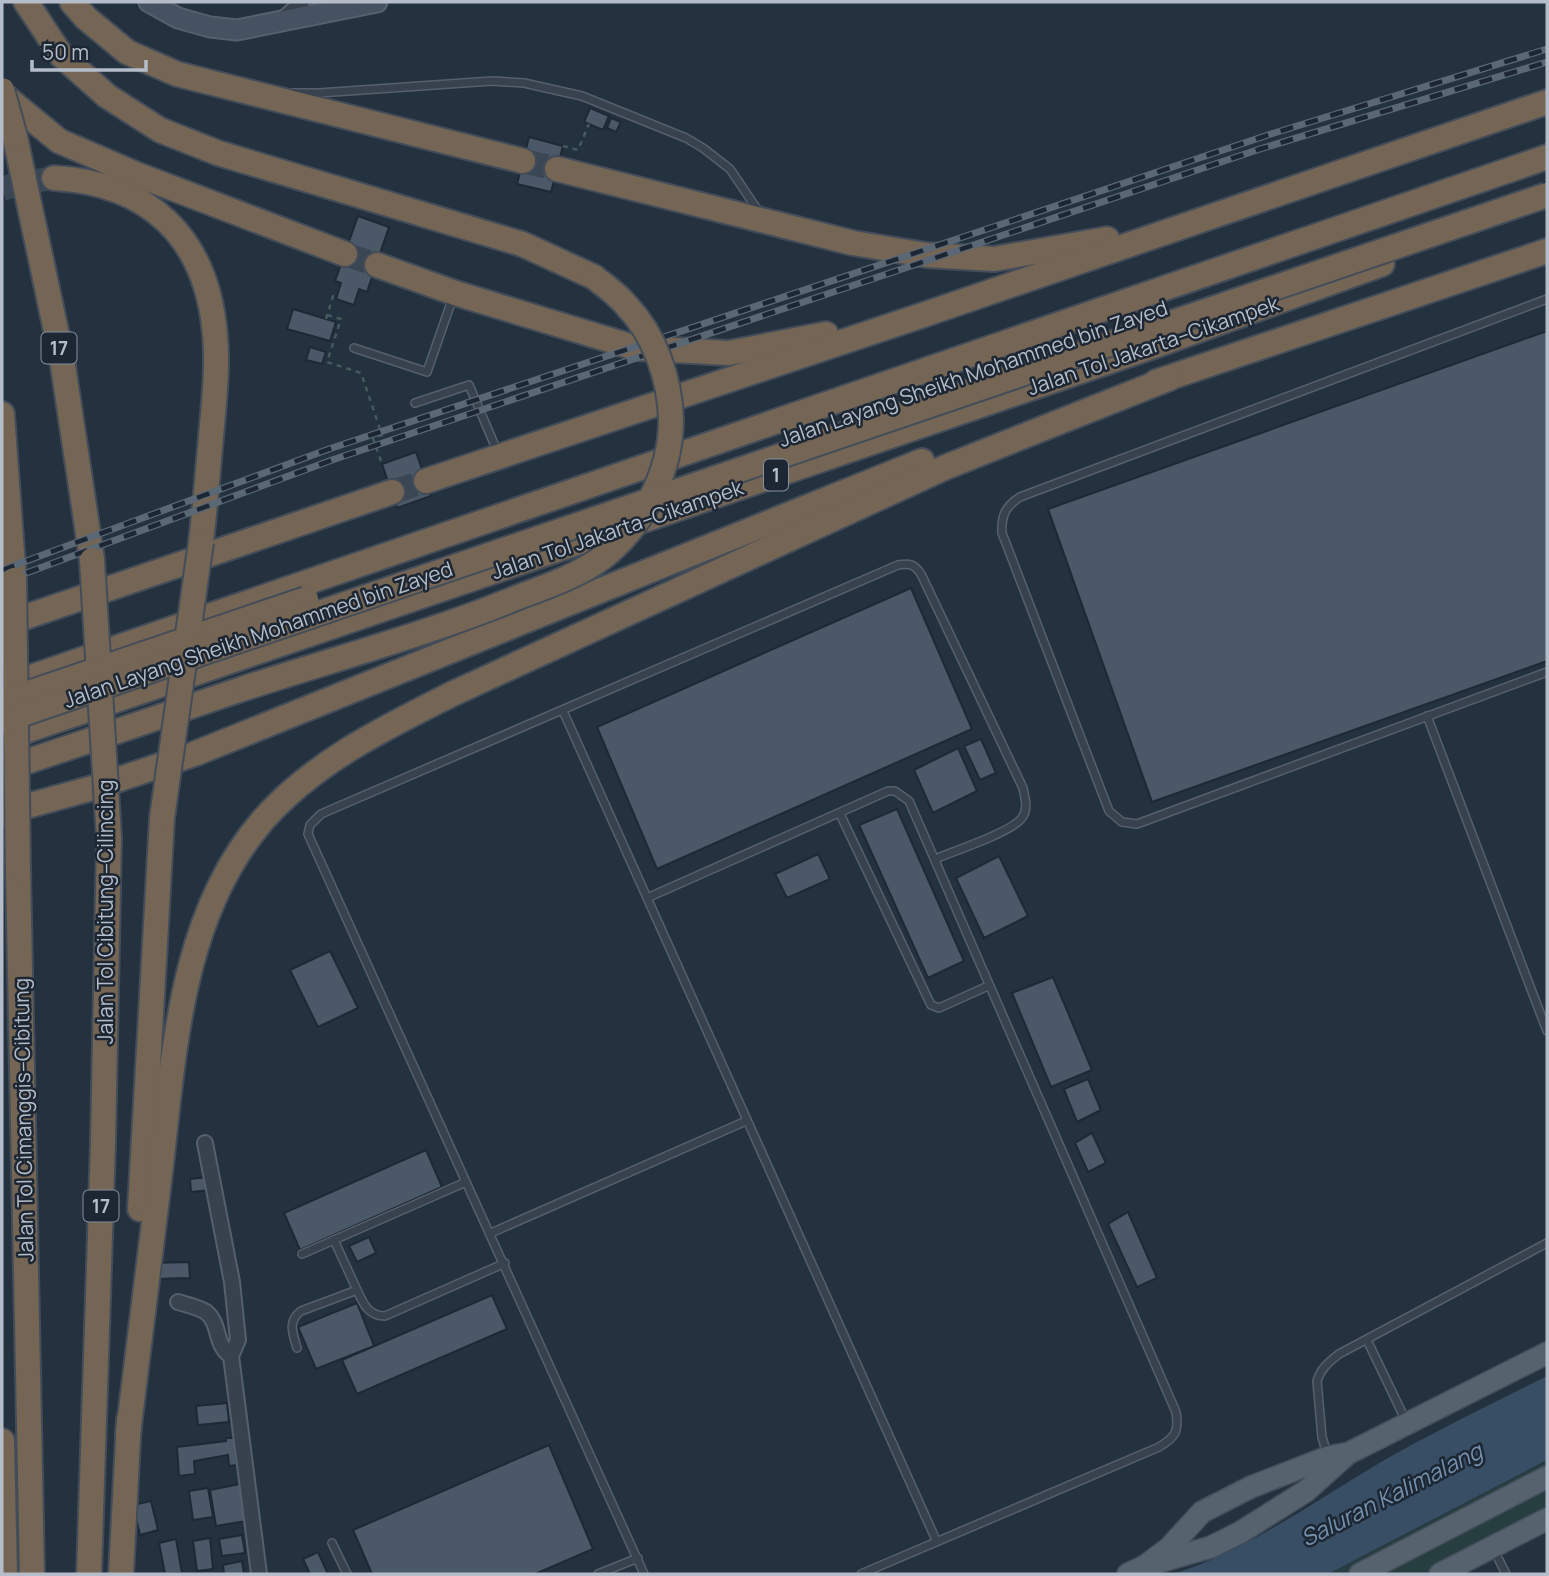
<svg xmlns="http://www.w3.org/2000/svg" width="1549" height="1576" font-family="Manrope,sans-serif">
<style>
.green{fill:#263e3f}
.water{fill:#384e65}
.building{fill:#4a5867;stroke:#1f2935;stroke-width:2}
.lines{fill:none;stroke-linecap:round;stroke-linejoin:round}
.highway-tunnel{stroke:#3a4653;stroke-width:24;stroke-dasharray:24 12;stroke-linecap:butt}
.lane-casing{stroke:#56606c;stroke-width:10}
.street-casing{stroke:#56606c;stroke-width:18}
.secondary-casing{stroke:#56606c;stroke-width:23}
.primary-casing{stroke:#444e5a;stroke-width:24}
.highway-casing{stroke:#434d59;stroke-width:28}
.path{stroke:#445a5c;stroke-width:2.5;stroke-dasharray:5 5;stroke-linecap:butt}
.lane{stroke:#38424e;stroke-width:7}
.street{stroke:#38424e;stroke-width:14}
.secondary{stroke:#465261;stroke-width:19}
.primary{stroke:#56626e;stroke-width:21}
.highway{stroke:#746555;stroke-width:24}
.rail-casing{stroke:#5a6775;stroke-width:7}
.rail{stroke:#1d2733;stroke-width:4.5;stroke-dasharray:13;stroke-linecap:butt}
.highway-bridge-casing{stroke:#434d59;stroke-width:28;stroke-linecap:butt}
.highway-bridge{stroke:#746555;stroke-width:24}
.labels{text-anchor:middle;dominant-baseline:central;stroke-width:5;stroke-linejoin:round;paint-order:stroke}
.shield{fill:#1d2733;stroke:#87909c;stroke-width:2}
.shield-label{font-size:19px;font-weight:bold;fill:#b4bdc9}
.street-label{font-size:21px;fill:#b4bdc9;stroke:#1d2733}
.water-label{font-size:23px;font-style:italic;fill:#7490ac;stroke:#1d2733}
</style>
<rect width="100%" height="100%" fill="#24313e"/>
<path class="green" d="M1547,1460V1520L1440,1574H1328Z"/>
<path class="water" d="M1547,1376V1460L1328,1574H1173C1245,1551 1311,1504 1376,1465C1431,1433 1490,1405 1547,1376Z"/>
<g class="building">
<path d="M590,108L609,116L603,130L584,122Z"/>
<path d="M611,118L621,122L616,132L607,128Z"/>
<path d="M529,137L563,146L551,192L517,184Z"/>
<path d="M358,216L389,227L367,292L359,289L354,305L336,299L341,283L335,281Z"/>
<path d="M293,309L336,322L330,341L287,329Z"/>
<path d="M1547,331V661L1152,802L1048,509Z"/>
<path d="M310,347L326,352L322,364L306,360Z"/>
<path d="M416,452L431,496L397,508L382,464Z"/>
<path d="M911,588L972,729L657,869L597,727Z"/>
<path d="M981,739L996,773L980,780L964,746Z"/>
<path d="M958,748L977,791L933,813L914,770Z"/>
<path d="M897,809L964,961L928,978L859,825Z"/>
<path d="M818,854L830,879L787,898L775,874Z"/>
<path d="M999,856L1028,916L984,938L956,878Z"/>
<path d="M330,951L358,1008L318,1027L290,970Z"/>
<path d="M1053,977L1092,1070L1051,1087L1012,993Z"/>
<path d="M1088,1079L1101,1110L1077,1122L1064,1089Z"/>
<path d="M1092,1133L1106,1163L1088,1172L1075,1143Z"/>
<path d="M426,1150L442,1187L300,1250L284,1213Z"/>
<path d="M209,1177L210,1190L191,1192L190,1179Z"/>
<path d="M1128,1212L1157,1278L1137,1287L1108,1224Z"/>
<path d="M369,1237L376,1253L357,1262L349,1246Z"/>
<path d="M189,1262L190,1278L154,1279L153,1263Z"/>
<path d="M492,1295L507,1329L357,1394L342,1360Z"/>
<path d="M357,1303L374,1346L316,1369L298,1327Z"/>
<path d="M227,1403L229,1422L198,1425L196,1406Z"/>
<path d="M226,1438H235L237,1465L229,1466L228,1455L194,1461L195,1474L179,1476L177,1447L226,1441Z"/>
<path d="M549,1445L593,1549L535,1574H372L353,1530Z"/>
<path d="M240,1484L246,1521L216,1526L210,1490Z"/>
<path d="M208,1488L213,1517L193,1520L189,1491Z"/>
<path d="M151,1501L158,1530L140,1535L133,1505Z"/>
<path d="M242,1535L245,1553L222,1556L219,1539Z"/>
<path d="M210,1538L213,1569L197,1571L193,1541Z"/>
<path d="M176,1539L182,1573L165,1574L159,1543Z"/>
<path d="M318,1552L328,1574H310L303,1559Z"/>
<path d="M242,1561L244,1574H224L223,1565Z"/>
</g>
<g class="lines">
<g class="highway-tunnel">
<path d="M523,161L557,169"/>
<path d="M2,189L17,184L54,178"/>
<path d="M345,254L377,265"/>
<path d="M392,492L426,481"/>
</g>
<defs>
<g id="lane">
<path d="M293,93H319L492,81L524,83L582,96L686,138L703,148L730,169L759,212"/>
<path d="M1547,299L1020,497C1006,506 1001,515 1002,533L1109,811L1122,822L1137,824L1547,672"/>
<path d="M354,348L427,372L453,297"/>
<path d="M415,403L469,385L498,453"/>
<path d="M563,711L936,1540"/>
<path d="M1427,716L1547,1031"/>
<path d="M840,814L931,1005L939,1008L988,986"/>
<path d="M647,898L888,791H895L909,801L1176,1412C1179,1431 1176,1437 1159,1447L861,1574"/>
<path d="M491,1233L746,1121"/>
<path d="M334,1240L357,1290"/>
<path d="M302,1254L466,1182"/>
<path d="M1367,1340L1406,1421"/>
<path d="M297,1348C293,1334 287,1321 301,1311L357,1290C363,1303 368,1316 385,1316L505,1263"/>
<path d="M1327,1454L1322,1437L1317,1381C1321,1368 1329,1362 1339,1354L1547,1243"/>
<path d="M332,1543L347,1574"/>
<path d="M1493,1548L1506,1574"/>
<path d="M598,1574L638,1558"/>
<path d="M644,1574L308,834L310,825L321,814L898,565C910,563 914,564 921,574L1023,788C1025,798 1029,810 1021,819C1009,833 954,851 935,859"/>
</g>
<g id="street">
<path d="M281,21L302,2"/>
<path d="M205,1143L232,1282L238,1340L231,1356L259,1574"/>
<path d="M178,1302C187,1305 198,1307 206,1312C221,1324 214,1345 231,1356"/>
</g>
<path id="secondary" d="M149,2L178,18L210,27L237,30L377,2"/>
<g id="primary">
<path d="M1145,1566L1169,1548L1202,1512L1251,1487L1328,1457L1349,1453L1547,1353"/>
<path d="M1128,1574L1145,1566L1211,1547L1241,1532L1306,1491L1345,1456"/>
<path d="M1360,1574L1547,1477"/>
<path d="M1440,1574L1547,1519"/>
</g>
<g id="highway">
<path d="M26,2L61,55L107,96L160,130L218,153L522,244L594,277"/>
<path d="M72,2L86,18L127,52L177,74L523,161"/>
<path d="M2,94L59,141L138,175L345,254"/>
<path d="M15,137L62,359L92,560"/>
<path d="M557,169L853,243L926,255L994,259L1107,239"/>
<path d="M54,178C150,183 207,238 215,335C218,368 214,403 211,436C208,471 205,507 201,542"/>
<path d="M377,265L455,293L636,348L729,353L826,334"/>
<path d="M1156,382L1547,251"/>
<path d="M2,414L14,580"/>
<path d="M426,481L920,316L1547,102"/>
<path d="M2,625L392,492"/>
<path d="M2,687C518,512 1032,332 1547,157"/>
<path d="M2,739L1157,345L1382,264"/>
<path d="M2,770L245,688"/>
<path d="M2,813L96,787L194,754L922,461"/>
<path d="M18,869L32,1574"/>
<path d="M140,1209L162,818"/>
<path d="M128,1434C138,1350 148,1266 159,1182C174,1059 178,918 263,820C314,762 384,728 452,694L946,467L1170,378"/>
<path d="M2,1441L5,1574"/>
<path d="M89,1574L103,1143L109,838"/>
<path d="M121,1574L129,1420"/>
</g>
</defs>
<use href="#lane" class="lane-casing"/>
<use href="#street" class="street-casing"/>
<use href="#secondary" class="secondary-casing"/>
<use href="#primary" class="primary-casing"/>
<use href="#highway" class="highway-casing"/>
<g class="path">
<path d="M563,146L578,150L589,124"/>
<path d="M327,315L341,319L327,362L361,373L382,435L373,438L382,464"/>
<path d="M326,319L333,296L337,297"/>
</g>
<use href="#lane" class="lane"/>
<use href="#street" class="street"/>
<use href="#secondary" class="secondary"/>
<use href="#primary" class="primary"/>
<use href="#highway" class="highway"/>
<defs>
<g id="rail">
<path d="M2,570L329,449L1271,134L1547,49"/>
<path d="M2,582L332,460L1260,149L1547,62"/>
</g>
</defs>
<use href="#rail" class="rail-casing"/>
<use href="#rail" class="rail"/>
<defs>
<g id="highway-bridge">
<path d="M2,90L15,137"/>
<path d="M92,560L109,838"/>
<path d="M14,580L18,869"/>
<path d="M245,688C337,658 432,633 521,596C548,586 579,575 602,558C643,526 671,472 671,420C670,379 655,335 626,305C617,294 605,286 594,277"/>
<path d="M2,702L306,599"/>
<path d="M2,721L1547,195"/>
<path d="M162,818L201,542"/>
</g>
</defs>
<use href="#highway-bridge" class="highway-bridge-casing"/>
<use href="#highway-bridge" class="highway-bridge"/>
</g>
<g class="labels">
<g class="shield">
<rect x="41.5" y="332.5" width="35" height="31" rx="5"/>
<rect x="764" y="459.5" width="24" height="31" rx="5"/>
<rect x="83.5" y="1190.5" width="35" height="31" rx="5"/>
</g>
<g class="shield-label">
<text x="59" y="348">17</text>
<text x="776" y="475">1</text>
<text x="101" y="1206">17</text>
</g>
<g class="street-label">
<text transform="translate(1153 345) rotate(-19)">Jalan Tol Jakarta–Cikampek</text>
<text transform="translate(973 373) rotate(-19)">Jalan Layang Sheikh Mohammed bin Zayed</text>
<text transform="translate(617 529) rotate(-19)">Jalan Tol Jakarta–Cikampek</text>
<text transform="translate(258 634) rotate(-19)">Jalan Layang Sheikh Mohammed bin Zayed</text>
<text transform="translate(105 912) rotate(-90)">Jalan Tol Cibitung–Cilincing</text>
<text transform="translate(23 1120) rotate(-91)">Jalan Tol Cimanggis–Cibitung</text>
</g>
<g class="water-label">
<text transform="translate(1391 1494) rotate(-27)">Saluran Kalimalang</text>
</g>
</g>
<rect width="1549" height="1576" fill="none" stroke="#b4bdc9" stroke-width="7"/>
<path d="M32 60v10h114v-10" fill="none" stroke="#b4bdc9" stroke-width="3.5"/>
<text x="42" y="60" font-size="21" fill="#b4bdc9" stroke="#1d2733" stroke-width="5" paint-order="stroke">50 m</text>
</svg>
